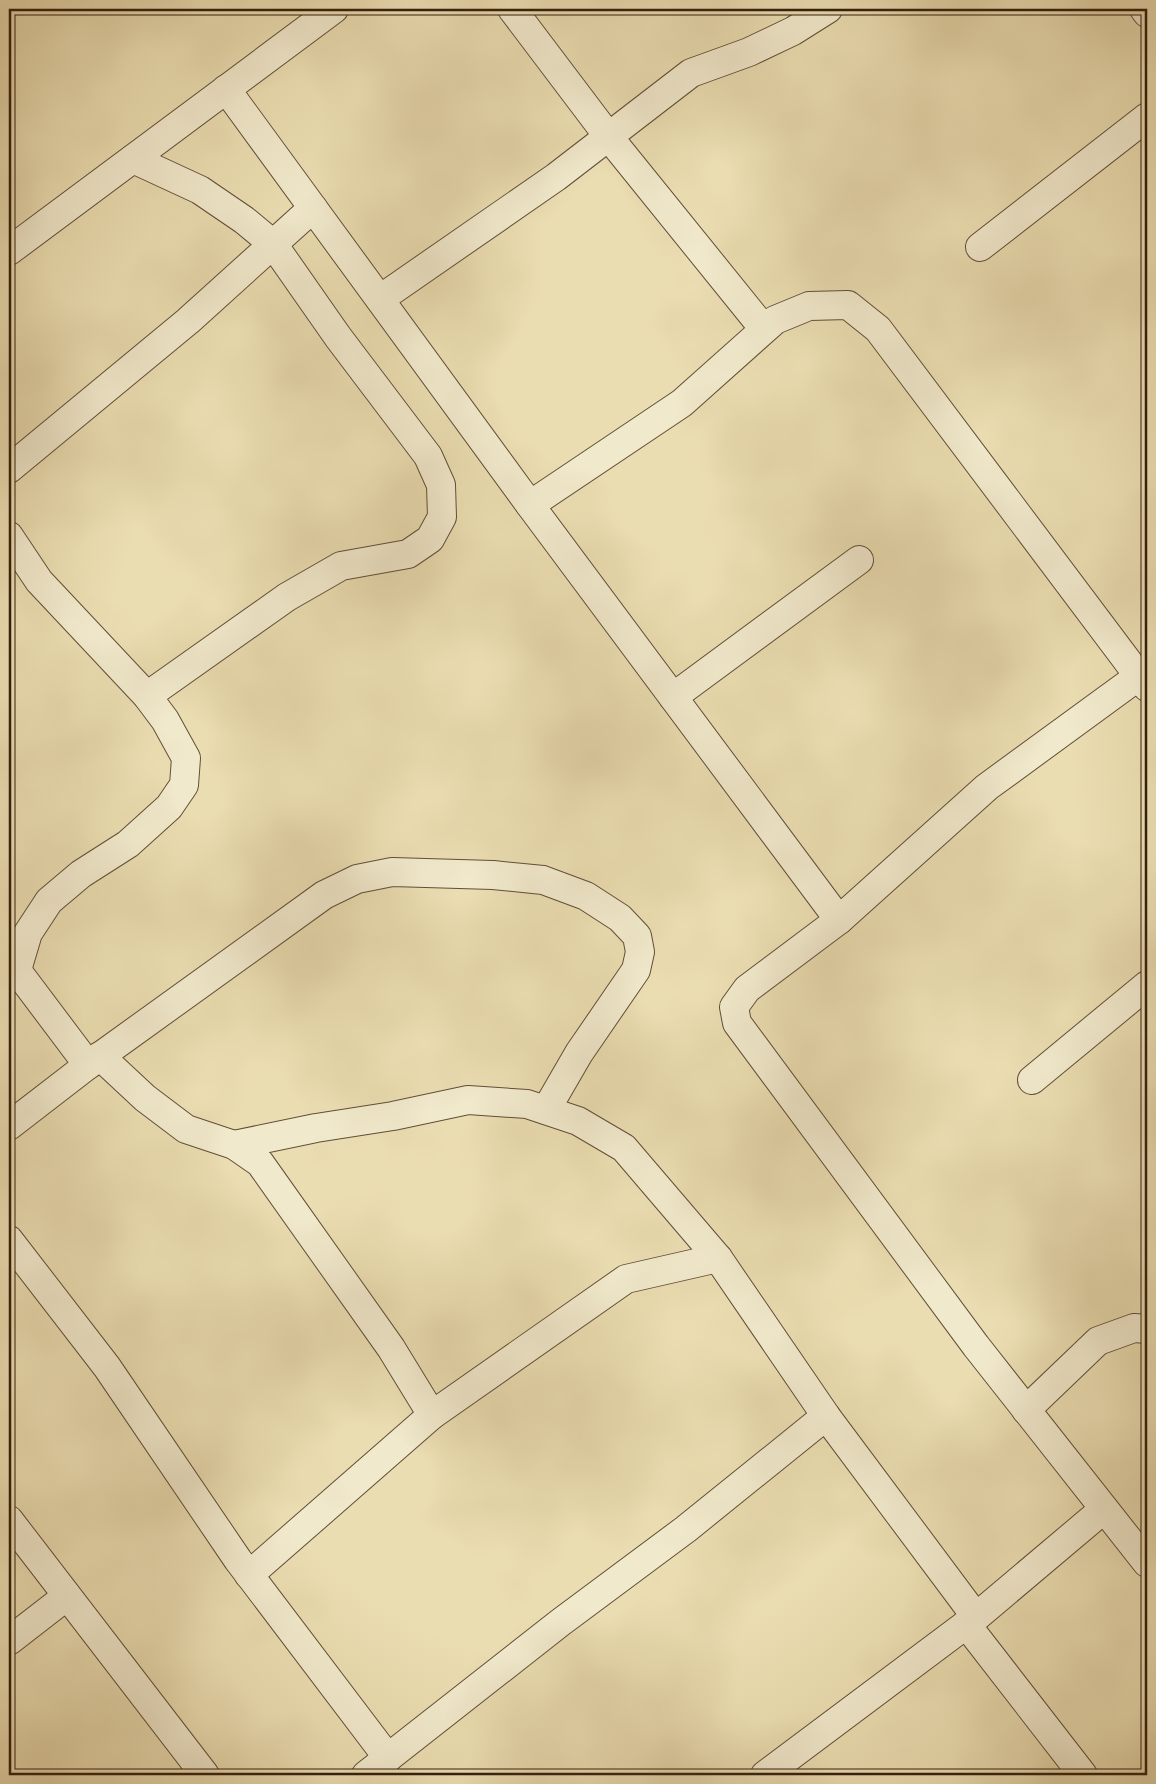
<svg xmlns="http://www.w3.org/2000/svg" width="1156" height="1784" font-family="'Libre Bodoni',serif">
<style>
.lines{fill:none;stroke-linecap:round;stroke-linejoin:round}
.minor-casing{stroke:#614e38;stroke-width:30}
.minor{stroke:#f1e9cc;stroke-width:28}
</style>
<rect width="100%" height="100%" fill="#eaddb1"/>
<filter id="stains"><feTurbulence type="fractalNoise" baseFrequency=".004" numOctaves="4"/><feColorMatrix values="0 0 0 0 .2 0 0 0 0 .09 0 0 0 0 .02 0 0 0 .5 -.17"/></filter>
<radialGradient id="worn" r=".72"><stop offset=".6" stop-color="#630" stop-opacity="0"/><stop offset="1" stop-color="#630" stop-opacity=".3"/></radialGradient>
<g class="lines">
<defs>
<g id="minor">
<path d="M512,9L608,136L764,329"/>
<path d="M1144,9L1147,13"/>
<path d="M226,89L530,505L839,920"/>
<path d="M133,159L200,190L244,220L273,244L338,337L428,456L441,485L442,517L430,539L408,554L341,566L287,597L147,696"/>
<path d="M980,247L1147,117"/>
<path d="M9,251L334,9"/>
<path d="M380,299L556,177L691,73L749,52L793,31L828,9"/>
<path d="M9,469L188,321L313,208"/>
<path d="M530,505L682,403L775,320L809,306L848,305L878,329L1147,687"/>
<path d="M9,536L39,581L147,696L165,720L186,758L184,785L169,807L128,844L81,874L49,901L28,933L17,970"/>
<path d="M1139,676L987,787L839,920L747,989L734,1007L737,1023L976,1346L1147,1563"/>
<path d="M673,697L859,560"/>
<path d="M9,960L88,1065"/>
<path d="M100,1056L145,1098L186,1129L234,1145L260,1163L391,1348L432,1415"/>
<path d="M1032,1080L1147,985"/>
<path d="M9,1126L88,1065L324,895L357,879L392,872L493,875L543,880L586,896L620,918L637,936L640,952L636,970L579,1053L546,1110"/>
<path d="M234,1145L316,1128L393,1116L468,1100L527,1104L578,1121L624,1148L718,1258L826,1416L976,1617"/>
<path d="M9,1240L107,1367L238,1560L388,1758"/>
<path d="M1026,1410L1098,1341L1134,1328L1147,1329"/>
<path d="M9,1520L205,1775"/>
<path d="M249,1575L432,1415L626,1279L718,1258"/>
<path d="M966,1624L1083,1775"/>
<path d="M9,1641L67,1596"/>
<path d="M366,1775L561,1622L686,1529L826,1416"/>
<path d="M765,1775L976,1617L1104,1509"/>
</g>
</defs>
<use href="#minor" class="minor-casing"/>
<use href="#minor" class="minor"/>
</g>
<rect width="1156" height="1784" fill="none" stroke="#eaddb1" stroke-width="30"/>
<rect x="10" y="10" width="1136" height="1764" fill="none" stroke="#331f0f" stroke-width="2.5"/>
<rect x="15" y="15" width="1126" height="1754" fill="none" stroke="#331f0f"/>
<rect width="100%" height="100%" filter="url(#stains)"/>
<rect width="100%" height="100%" fill="url(#worn)"/>
</svg>
